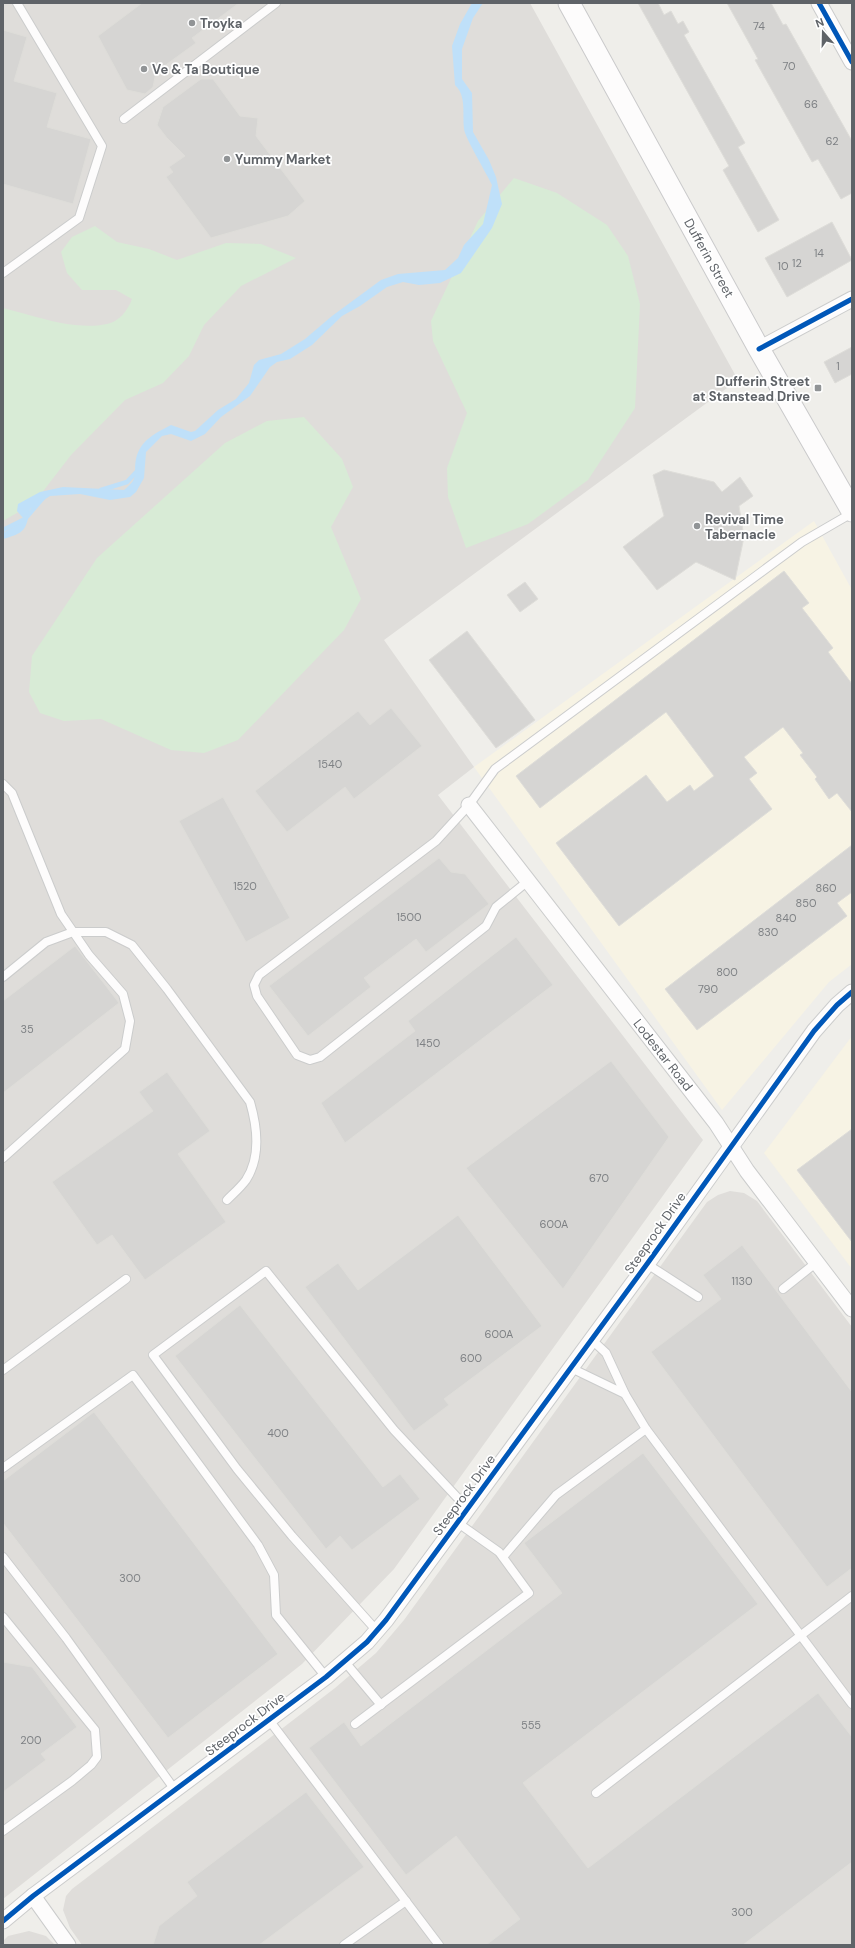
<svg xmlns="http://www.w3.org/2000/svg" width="855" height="1948" font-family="'DM Sans',sans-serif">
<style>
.commercial{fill:#f7f3e4}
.industrial{fill:#dfddda}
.green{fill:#d8ebd6}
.water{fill:#bfe0f9}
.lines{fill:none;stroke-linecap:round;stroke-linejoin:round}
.stream{stroke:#bfe0f9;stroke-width:4.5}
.building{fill:#d6d5d3;stroke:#deddd9}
.service-casing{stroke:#cbcccc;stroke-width:10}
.minor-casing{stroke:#cbcccc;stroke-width:17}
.secondary-casing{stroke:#cacacb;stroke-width:23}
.service{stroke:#fdfcfc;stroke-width:8}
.minor{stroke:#fdfcfc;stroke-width:15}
.secondary{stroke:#fdfcfc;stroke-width:21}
.cycleway-casing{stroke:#fff;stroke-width:8}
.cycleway{stroke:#0057b8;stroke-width:5}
.poi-dot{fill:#919496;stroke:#fff;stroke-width:1.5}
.labels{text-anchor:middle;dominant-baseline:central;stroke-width:3.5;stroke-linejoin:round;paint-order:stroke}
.number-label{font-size:11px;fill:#7e8184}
.poi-label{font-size:13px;font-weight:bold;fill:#5f6368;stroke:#fff;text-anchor:start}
.street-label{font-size:13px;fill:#5f6368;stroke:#fff}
</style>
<rect width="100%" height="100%" fill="#efeeea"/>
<g class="commercial">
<path d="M814,521L852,590V964L829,982L722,1110L474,767Z"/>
<path d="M852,1036V1269L764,1153Z"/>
</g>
<g class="industrial">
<path d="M3,3H530L738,380L384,640L474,767L438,795L703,1140L394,1569L302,1664L3,1899Z"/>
<path d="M730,1191L744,1193L757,1201L852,1327V1945H82L70,1928L63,1910L66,1896L72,1889L335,1688L376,1653L404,1620L707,1202L718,1195Z"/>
<path d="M29,1931L46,1936L55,1945H3V1941L8,1936Z"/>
</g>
<g class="green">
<path d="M514,178L557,193L607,225L628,256L640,304L635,408L588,480L528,524L466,548L448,497L447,468L467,413L433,341L431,321L478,221Z"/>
<path d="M95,226L117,242L149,249L177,260L226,243L261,244L296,258L241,286L204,325L189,356L163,383L125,400L71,455L34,503L3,521V308C36,316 73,331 107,324C119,322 128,310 132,299L116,290H82L67,273L61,252L72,237Z"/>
<path d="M304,417L342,459L353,487L331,527L361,599L344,630L238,740L204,753L171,750L101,719L64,721L40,713L29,692L32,656L97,558L225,443L267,421Z"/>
</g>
<path class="water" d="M472,3H483L473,18L462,49V79L472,93L473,132L489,160L496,177L502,204L492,228L461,273L440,283L419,285L403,282L387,287L360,306L342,316L312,345L290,359L277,362L270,367L250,396L221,417L205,434L191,441L171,434L162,436L146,452L144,478L136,492L130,497L110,500L80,494L50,496L30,509C26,530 25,533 3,539V533L22,522L23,518L17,511L18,504L40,492L63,487L124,490C140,477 133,475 136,459C140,440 156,433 171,425L191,432L195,431L218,410L236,399L249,383L254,365L259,360L281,354L305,339L332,316L381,280L398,274L445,270L458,258L464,245L483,224L492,185C487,174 465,138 464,129C462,115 467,96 455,85L452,46L460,24Z"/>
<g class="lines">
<g class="stream">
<path d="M101,490L127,482L140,468"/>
<path d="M3,530L25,519L43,498"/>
</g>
</g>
<g class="building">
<path d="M142,3H239L192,38L196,43L156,72L153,87L145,94L127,90L98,36Z"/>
<path d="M638,3H658L664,15L671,11L678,24L683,21L689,32L684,35L745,143L738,147L779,220L758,232L723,170L729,166Z"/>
<path d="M727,3H771L783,25L786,24L852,141V193L841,199L818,159L812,162L755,60L758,59Z"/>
<path d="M3,30L27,37L14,81L57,93L47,127L91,139L73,204L3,184Z"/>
<path d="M201,79H213L240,116L258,118L256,136L305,201L288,216L211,238L166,177L173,172L169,167L185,156L167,138L157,125L163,107Z"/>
<path d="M832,222L852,260L787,297L765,258Z"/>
<path d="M852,347V374L835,383L824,362Z"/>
<path d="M664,470L714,482L722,492L740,477L753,496L739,506L744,537L735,580L696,562L657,590L623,547L664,516L653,475Z"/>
<path d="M784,571L809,603L802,608L833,648L828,652L852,684V812L837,793L829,799L815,779L817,777L800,755L803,753L783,727L744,757L757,773L749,779L772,809L619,926L556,843L646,775L667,802L690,785L694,791L714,776L666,712L540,808L516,776Z"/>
<path d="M525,582L538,599L520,612L507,595Z"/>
<path d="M467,631L535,720L496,748L429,660Z"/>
<path d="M391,708L422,746L354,799L345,787L287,832L255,791L358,711L370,725Z"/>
<path d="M223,797L290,918L246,942L179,821Z"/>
<path d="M852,845V892L837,903L847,916L697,1030L665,989Z"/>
<path d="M439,858L451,872L465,874L489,904L426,952L416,939L364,978L371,987L308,1036L269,986Z"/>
<path d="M516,937L553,985L345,1143L321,1103L415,1031L408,1021Z"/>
<path d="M75,946L119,1003L3,1093V1001Z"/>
<path d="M611,1061L669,1137L563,1289L466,1168Z"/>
<path d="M167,1072L210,1131L178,1154L226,1222L145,1280L112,1235L97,1245L52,1182L153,1111L139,1092Z"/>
<path d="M852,1129V1242L797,1170Z"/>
<path d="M458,1215L542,1326L444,1399L449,1405L414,1431L305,1287L338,1263L358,1290Z"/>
<path d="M742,1245L852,1392V1568L827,1587L651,1352L721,1299L703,1275Z"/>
<path d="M240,1305L383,1487L400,1474L420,1499L352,1550L340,1536L326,1549L175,1356Z"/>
<path d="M94,1412L278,1654L168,1738L3,1523V1481Z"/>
<path d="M643,1453L758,1604L523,1783L588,1868L818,1693L852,1737V1862L743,1945H486L520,1919L456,1836L406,1875L309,1748L344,1722L361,1746L562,1593L524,1543Z"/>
<path d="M3,1662L32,1667L77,1727L41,1754L46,1760L3,1792Z"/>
<path d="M306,1792L364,1867L259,1945H153L159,1926L197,1896L187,1882Z"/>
</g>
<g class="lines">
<defs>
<g id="service">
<path d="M124,119L276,3"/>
<path d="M3,273L79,218L102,146L17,3"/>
<path d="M3,784L12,793L61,914L89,955L123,994L130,1021L125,1049L3,1158"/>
<path d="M528,881L496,907L486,926L320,1057L310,1060L297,1055L257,996L254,985L259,975L436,841L469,805L495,769L802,542L852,513"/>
<path d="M3,977L46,942L73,932H106L132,945L167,989L250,1102C257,1126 261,1157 246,1180C241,1187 233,1194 227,1200"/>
<path d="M647,1264L698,1297"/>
<path d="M783,1289L817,1262"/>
<path d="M571,1368L625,1394L606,1353L592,1340"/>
<path d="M3,1370L126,1279"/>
<path d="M625,1394L646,1429L852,1704"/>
<path d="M3,1468L133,1375L258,1545L274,1575L276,1615L326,1677"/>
<path d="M3,1557L66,1638L175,1790"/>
<path d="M503,1557L556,1495L646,1429"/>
<path d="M3,1617L95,1730L97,1757L91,1765L72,1781L3,1831"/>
<path d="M377,1631L292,1536L237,1469L153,1355L266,1271L394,1430L468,1509"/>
<path d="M345,1662L381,1705"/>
<path d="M269,1720L439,1945"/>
<path d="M355,1724L529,1593L499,1552L458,1523"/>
<path d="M596,1793L852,1596"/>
<path d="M344,1945L406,1901"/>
</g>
<g id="minor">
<path d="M819,3L852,62"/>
<path d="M759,349L852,299"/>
<path d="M469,805L716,1123L747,1171L852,1309"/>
<path d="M33,1896L68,1945"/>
<path d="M3,1921L33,1896L326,1677L367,1642L386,1620L647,1264L814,1031L837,1005L852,992"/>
</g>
<path id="secondary" d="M569,3L759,349L852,511"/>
</defs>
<use href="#service" class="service-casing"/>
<use href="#minor" class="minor-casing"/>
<use href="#secondary" class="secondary-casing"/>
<use href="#service" class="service"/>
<use href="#minor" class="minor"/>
<use href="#secondary" class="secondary"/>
<defs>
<g id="cycleway">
<path d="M819,3L852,62"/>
<path d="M759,349L852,299"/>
<path d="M3,1921L33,1896L326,1677L367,1642L386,1620L647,1264L814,1031L837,1005L852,992"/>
</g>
</defs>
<use href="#cycleway" class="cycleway-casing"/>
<use href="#cycleway" class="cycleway"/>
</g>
<g class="poi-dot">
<circle cx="192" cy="23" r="4"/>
<circle cx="144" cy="69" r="4"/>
<circle cx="227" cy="159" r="4"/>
<rect x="814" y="384" width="8" height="8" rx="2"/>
<circle cx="697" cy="526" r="4"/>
</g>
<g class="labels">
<g class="number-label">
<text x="759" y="26">74</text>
<text x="789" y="66">70</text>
<text x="811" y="104">66</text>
<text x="832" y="141">62</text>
<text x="819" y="253">14</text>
<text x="797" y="263">12</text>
<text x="783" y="266">10</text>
<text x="838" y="366">1</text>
<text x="330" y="764">1540</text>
<text x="245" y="886">1520</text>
<text x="826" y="888">860</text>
<text x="806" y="903">850</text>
<text x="409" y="917">1500</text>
<text x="786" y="918">840</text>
<text x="768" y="932">830</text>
<text x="727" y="972">800</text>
<text x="708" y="989">790</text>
<text x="27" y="1029">35</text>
<text x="428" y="1043">1450</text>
<text x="599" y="1178">670</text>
<text x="554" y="1224">600A</text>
<text x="742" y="1281">1130</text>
<text x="499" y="1334">600A</text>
<text x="471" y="1358">600</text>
<text x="278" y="1433">400</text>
<text x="130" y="1578">300</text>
<text x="531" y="1725">555</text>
<text x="31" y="1740">200</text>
<text x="742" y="1912">300</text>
</g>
<g class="poi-label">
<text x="200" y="23">Troyka</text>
<text x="152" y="69">Ve &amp; Ta Boutique</text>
<text x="235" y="159">Yummy Market</text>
<text x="810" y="381" text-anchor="end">Dufferin Street<tspan x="810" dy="15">at Stanstead Drive</tspan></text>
<text x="705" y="519">Revival Time<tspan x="705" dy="15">Tabernacle</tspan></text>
</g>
<g class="street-label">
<text transform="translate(709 258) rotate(61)">Dufferin Street</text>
<text transform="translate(663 1055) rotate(52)">Lodestar Road</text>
<text transform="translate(655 1233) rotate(-55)">Steeprock Drive</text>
<text transform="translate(464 1495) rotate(-54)">Steeprock Drive</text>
<text transform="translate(245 1724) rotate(-37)">Steeprock Drive</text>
</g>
</g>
<rect width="855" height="1948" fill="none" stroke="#5f6368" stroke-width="8"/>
<g transform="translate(823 32) rotate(340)" stroke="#ffffff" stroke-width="3" paint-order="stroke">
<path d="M0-3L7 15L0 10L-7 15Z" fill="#5f6368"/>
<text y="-6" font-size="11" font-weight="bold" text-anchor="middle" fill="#5f6368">N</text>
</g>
</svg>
